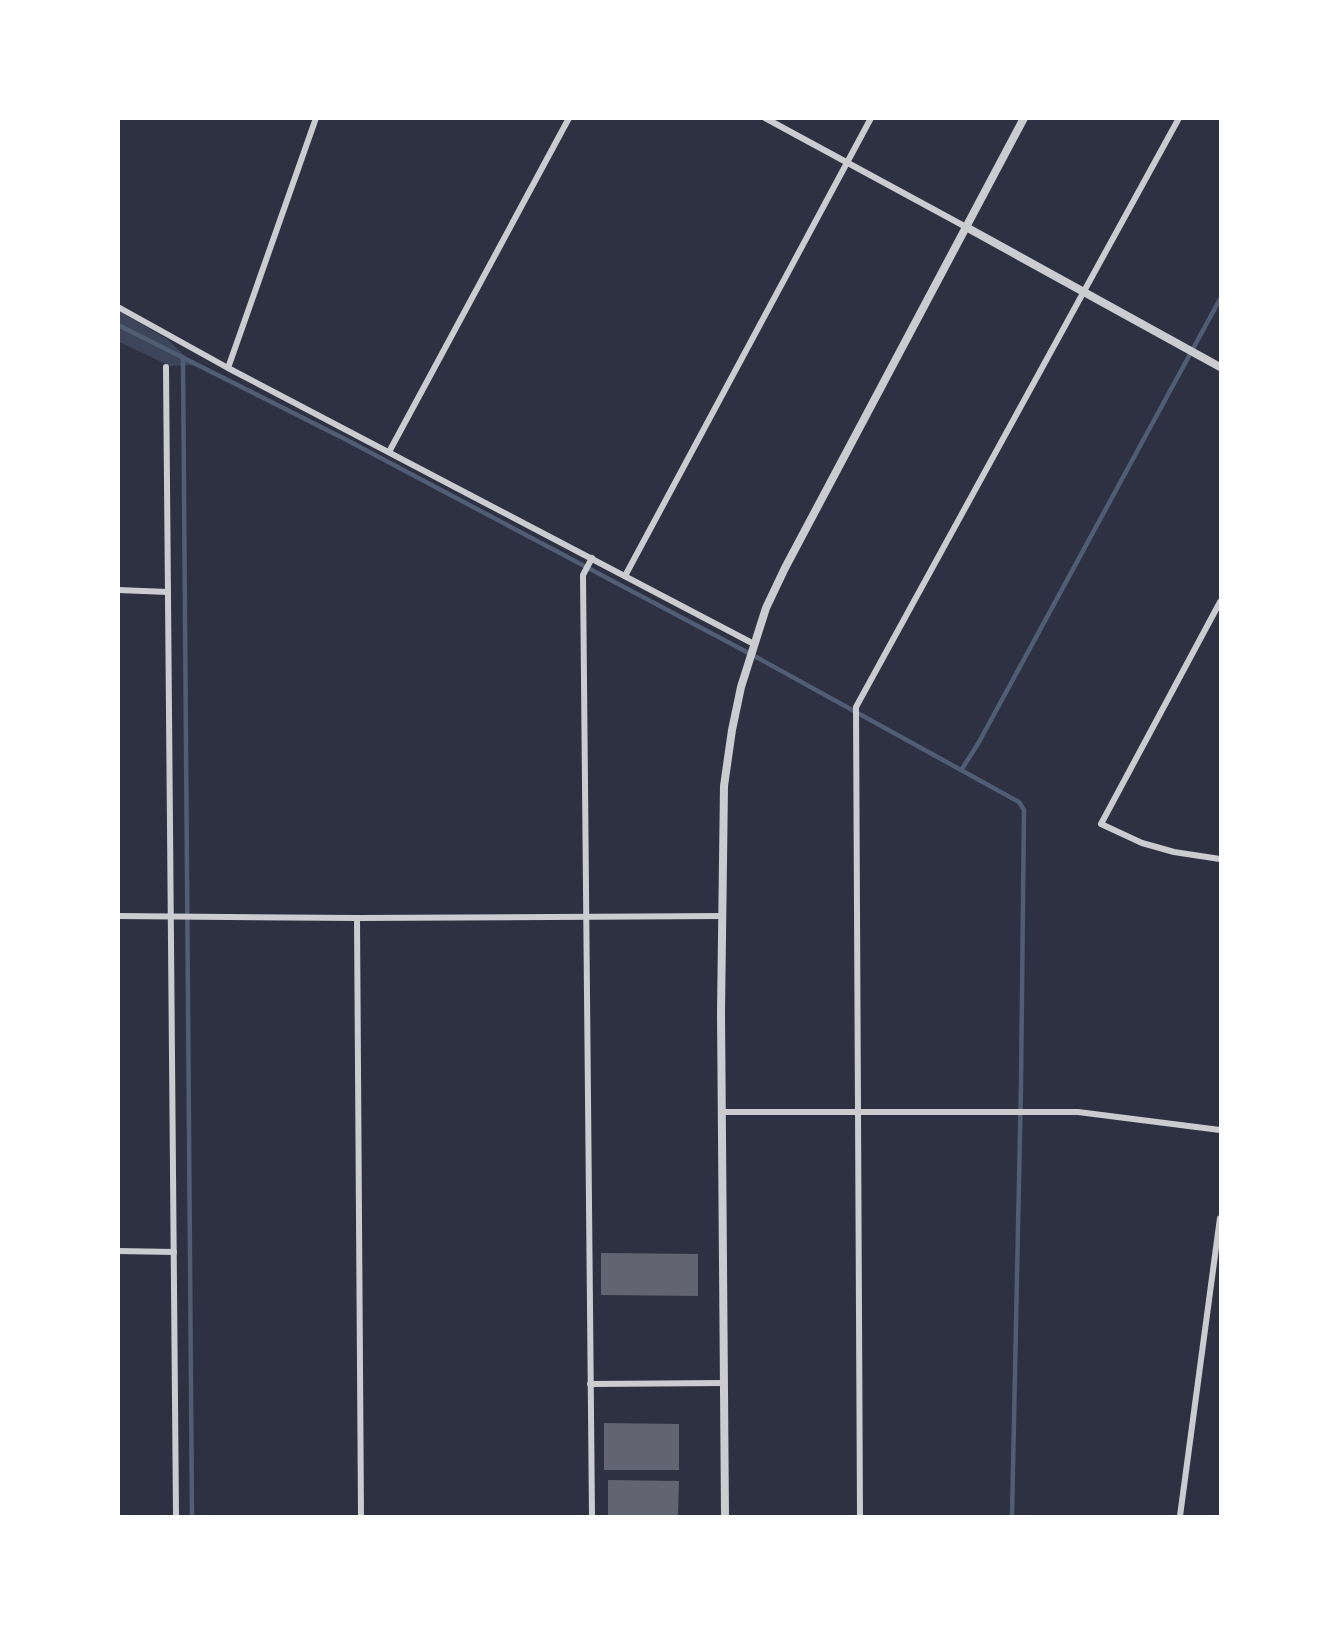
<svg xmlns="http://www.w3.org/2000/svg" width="1339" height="1635" font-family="'Work Sans',sans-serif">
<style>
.green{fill:#3c4559}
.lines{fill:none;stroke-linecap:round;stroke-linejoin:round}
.stream{stroke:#4f5d75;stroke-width:4.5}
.building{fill:#626471}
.minor{stroke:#caccd0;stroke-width:6}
.tertiary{stroke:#caccd0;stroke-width:8}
</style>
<rect width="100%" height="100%" fill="#2d3142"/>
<path class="green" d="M119,311L167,339L195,365L170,366L119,342Z"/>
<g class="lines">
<g class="stream">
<path d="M118,325L343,438L758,658L1019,802L1024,810L1021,1085L1012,1516"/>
<path d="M183,359L192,1516"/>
<path d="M962,769L979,742L1220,299"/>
</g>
</g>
<g class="building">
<path d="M601,1253L698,1254V1296L601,1295Z"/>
<path d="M604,1423L679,1424V1470H604Z"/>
<path d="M608,1480L679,1481L678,1516H608Z"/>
</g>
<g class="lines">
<g class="minor">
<path d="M765,118L966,227"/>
<path d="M118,307L228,368L754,644"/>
<path d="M166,367L176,1516"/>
<path d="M228,368L316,118"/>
<path d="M389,452L569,118"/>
<path d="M625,576L871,118"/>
<path d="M118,590L168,592"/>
<path d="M1220,602L1101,824L1142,843L1174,852L1220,859"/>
<path d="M118,916L357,918L722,916"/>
<path d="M357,918L361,1516"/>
<path d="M722,1112H1078L1220,1130"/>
<path d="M118,1251L174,1252"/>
<path d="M590,1384L724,1383"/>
<path d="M592,1516L583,575L592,558"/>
<path d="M860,1516L856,707L1179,118"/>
<path d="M1180,1516L1220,1218"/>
</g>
<g class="tertiary">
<path d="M966,227L1220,367"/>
<path d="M725,1516L721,1012L724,786L732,730L741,687L766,608L785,568L1024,118"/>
</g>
</g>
<rect width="1339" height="1635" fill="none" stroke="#ffffff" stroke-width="240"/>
</svg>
